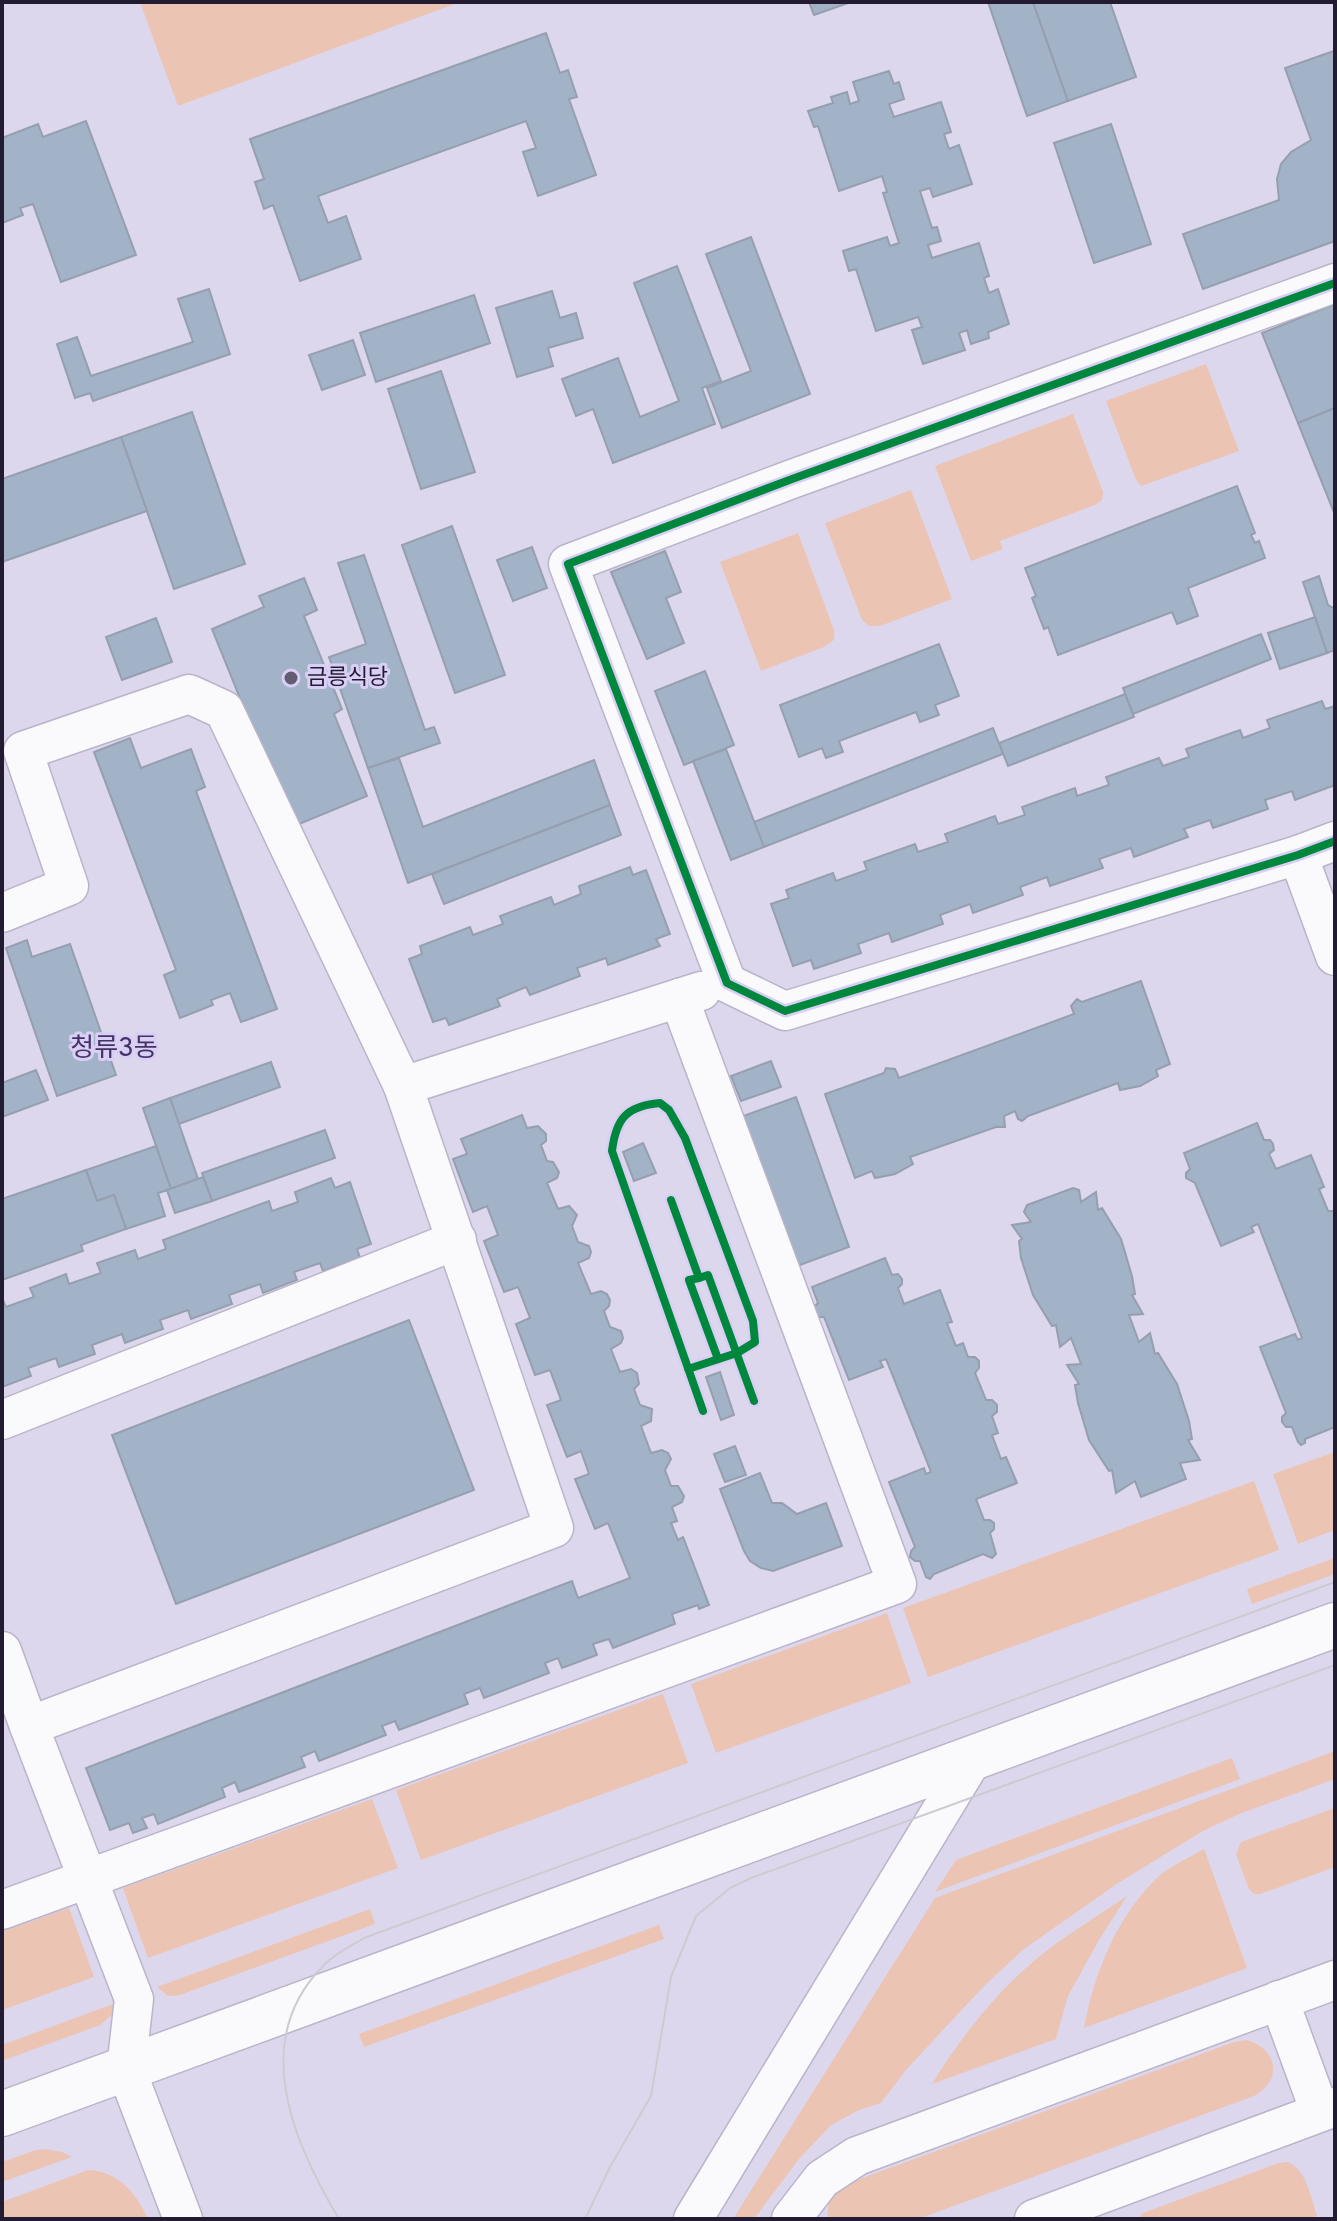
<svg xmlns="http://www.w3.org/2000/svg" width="1337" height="2221" font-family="Overpass,'Noto Sans KR',sans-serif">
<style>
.green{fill:#ecc4b3}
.building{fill:#a2b2c7;stroke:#959fb0;stroke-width:2}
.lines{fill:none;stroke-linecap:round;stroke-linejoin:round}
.street-casing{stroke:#bab4c9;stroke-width:41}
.secondary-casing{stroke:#bab4c9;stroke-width:47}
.street{stroke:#faf9fc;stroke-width:38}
.secondary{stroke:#faf9fc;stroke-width:44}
.tram{stroke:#cdcbd2;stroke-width:2}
.cycleway-casing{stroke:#d9cff5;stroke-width:13}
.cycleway{stroke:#00873e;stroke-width:8}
.poi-dot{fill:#635d73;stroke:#d9cff5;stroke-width:3}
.labels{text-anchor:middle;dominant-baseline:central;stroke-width:6;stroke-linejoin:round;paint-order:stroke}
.poi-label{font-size:22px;fill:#221b32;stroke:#d9cff5;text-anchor:start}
.quarter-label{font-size:26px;fill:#443266;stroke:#d9cff5}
</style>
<rect width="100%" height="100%" fill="#ddd7ed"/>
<g class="green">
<path d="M140,2H460L178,106Z"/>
<path d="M1206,364L1239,451L1141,486L1136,480L1106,401Z"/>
<path d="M1073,414L1103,492L1102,500L1095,505L1000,541L1003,549L971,561L935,466Z"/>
<path d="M911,490L952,599L880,626H869L862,620L825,523Z"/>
<path d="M798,533L834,630V640L824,647L761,671L720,562Z"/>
<path d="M1335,1452V1530L1298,1544L1273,1474Z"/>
<path d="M1254,1481L1279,1550L928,1677L903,1608Z"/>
<path d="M1335,1558V1574L1252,1604L1247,1589Z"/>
<path d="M887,1613L911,1683L716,1753L691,1684Z"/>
<path d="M663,1694L688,1763L421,1860L396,1790Z"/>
<path d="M1335,1751V1779L1239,1814L1203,1831L1118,1883L1024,1949L986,1984L942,2031L906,2070L881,2103L859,2110L831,2125L799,2159L754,2219H733L935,1898Z"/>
<path d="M1232,1758L1240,1779L935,1892L956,1860Z"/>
<path d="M372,1799L398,1868L148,1958L123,1888Z"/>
<path d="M1332,1809H1335V1867L1260,1894H1254L1249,1889L1236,1854L1241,1842Z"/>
<path d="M1204,1849L1247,1968L1084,2028C1094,1974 1116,1918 1156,1879C1169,1866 1189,1858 1204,1849Z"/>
<path d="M1127,1896L1099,1940L1068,1996L1056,2039L932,2084C960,2038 994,1995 1035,1960C1064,1936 1096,1917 1127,1896Z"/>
<path d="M69,1908L94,1977L2,2010V1932Z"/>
<path d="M370,1909L375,1924L180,1995L168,1996L157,1987Z"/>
<path d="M659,1925L664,1939L364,2047L359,2034Z"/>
<path d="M113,2004L112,2015L100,2025L2,2061V2045Z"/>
<path d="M1246,2040C1277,2048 1284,2080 1254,2096L918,2219H828C826,2202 832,2193 846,2184L1234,2042Z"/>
<path d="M46,2149L62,2152L72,2157L2,2182V2162L36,2150Z"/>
<path d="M1288,2162C1307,2170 1311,2198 1317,2216L1310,2219H1137L1143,2213L1279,2163Z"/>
<path d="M88,2170C118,2171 136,2193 148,2219H2V2202Z"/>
</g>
<g class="building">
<path d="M809,2H851L814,15Z"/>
<path d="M988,2H1033L1068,101L1027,116Z"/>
<path d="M1033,2H1110L1136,77L1068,101Z"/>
<path d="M546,33L560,73L568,70L577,97L569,99L596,175L538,196L523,152L536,148L526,121L318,196L328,223L346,216L361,259L300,281L273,205L264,209L255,182L264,179L250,139Z"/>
<path d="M1334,51L1335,241L1203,289L1183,234L1279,200L1277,179L1281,164L1291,152L1311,140L1285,68Z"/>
<path d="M889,71L894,84L899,82L904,99L889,104L894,117L941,102L951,132L944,134L949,149L959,145L972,184L933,197L930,188L920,191L932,228L937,227L941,241L928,245L932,258L979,243L989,276L984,278L989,293L998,289L1009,324L988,332L989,338L971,344L967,330L959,333L965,350L923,364L912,330L922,327L918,317L876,331L856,269L849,271L843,251L887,237L890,246L899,243L883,193L887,192L882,176L839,191L818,126L814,127L808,111L833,103L831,97L847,92L850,104L859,101L853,82Z"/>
<path d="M86,121L136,255L61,282L33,204L20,208L23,215L2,223V138L38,124L43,137Z"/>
<path d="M1111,124L1151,244L1094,263L1054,143Z"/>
<path d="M751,237L810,394L722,428L707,388L751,371L706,254Z"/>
<path d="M677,266L721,381L702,388L715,424L613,463L593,409L576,416L562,379L618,358L640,417L679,401L634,283Z"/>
<path d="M209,289L230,354L93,401L90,393L75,398L57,344L77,337L91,376L193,342L178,299Z"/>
<path d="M552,291L560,318L576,313L583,338L548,348L553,366L517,377L496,308Z"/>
<path d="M474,295L490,343L376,382L360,333Z"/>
<path d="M1335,304V408L1298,423L1262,333Z"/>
<path d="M353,340L365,375L322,390L309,355Z"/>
<path d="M441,371L475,472L421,489L388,389Z"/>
<path d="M1335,408V515L1298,423Z"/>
<path d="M192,412L245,564L174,589L121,437Z"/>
<path d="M121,437L147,511L2,562V479Z"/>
<path d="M1237,486L1255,533L1251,535L1255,543L1259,541L1265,558L1188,588L1198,616L1177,624L1172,612L1058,655L1048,627L1044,629L1032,598L1036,596L1025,568Z"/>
<path d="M452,526L505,675L455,693L402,545Z"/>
<path d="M532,547L547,588L513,601L497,560Z"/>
<path d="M665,551L681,592L666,598L684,643L647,659L611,572Z"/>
<path d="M364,555L425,730L434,727L440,743L368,768L329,657L366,644L338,563Z"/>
<path d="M1319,576L1328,605L1335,609V650L1327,653L1303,582Z"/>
<path d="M304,578L317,610L304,616L342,709L334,714L367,796L292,827L212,629L264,607L259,596Z"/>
<path d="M1315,617L1327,653L1280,669L1268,633Z"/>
<path d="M156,618L172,662L122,680L106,637Z"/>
<path d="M1261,634L1271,659L1133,714L1123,688Z"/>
<path d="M939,644L959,696L935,705L939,715L920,722L916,712L839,741L843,752L826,758L822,748L799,757L780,705Z"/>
<path d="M705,671L734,745L684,765L655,691Z"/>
<path d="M1125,694L1134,717L1008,766L999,743Z"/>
<path d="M1322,701L1325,709L1335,706V785L1295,800L1292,791L1265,800L1268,809L1213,828L1210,820L1184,829L1188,837L1134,857L1131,848L1099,859L1103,868L1050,886L1047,877L1020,887L1023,895L973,913L970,904L940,915L943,924L892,942L889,933L858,944L861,953L814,969L811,960L793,966L771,904L789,898L786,890L833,873L836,881L867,870L864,862L915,844L918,852L948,842L945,834L995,816L998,824L1025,815L1022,807L1075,788L1077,796L1109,785L1106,777L1159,758L1163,766L1189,757L1186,749L1240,730L1243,738L1270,728L1267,720Z"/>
<path d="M993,728L1003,754L764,847L754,822Z"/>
<path d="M130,738L141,768L191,749L205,787L196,791L277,1009L241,1022L230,993L211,1000L213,1005L180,1018L164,975L176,970L94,752Z"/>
<path d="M726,749L764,847L731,860L693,761Z"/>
<path d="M399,758L423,827L594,760L610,805L408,883L368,768Z"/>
<path d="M610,805L621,835L444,904L432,874Z"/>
<path d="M630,867L633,875L646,870L670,934L656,939L660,946L608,965L606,958L577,968L580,976L530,995L526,987L497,999L500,1006L449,1025L446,1018L433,1022L409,959L422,954L420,946L470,927L473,935L503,924L500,916L551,897L554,905L581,894L579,886Z"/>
<path d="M27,940L32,957L70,944L116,1075L57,1096L6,948Z"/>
<path d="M1141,981L1170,1064L1156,1070L1158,1076L1140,1086L1120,1090L1118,1083L1028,1116L1022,1121L1018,1119L1015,1111L1004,1116L1005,1127H996L910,1157L913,1164L895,1174L875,1178L872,1171L855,1178L825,1094L884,1073L886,1068L895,1069L899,1078L1074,1014L1071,1006L1077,999L1082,1002Z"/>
<path d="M771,1061L781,1087L741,1101L731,1076Z"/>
<path d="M271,1062L280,1087L179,1124L170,1098Z"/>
<path d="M36,1070L48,1100L2,1117V1083Z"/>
<path d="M796,1097L849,1247L789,1269L735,1119Z"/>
<path d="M170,1098L198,1179L171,1189L143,1108Z"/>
<path d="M522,1115L527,1128L538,1126L546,1134V1141L541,1145L547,1161L553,1162L559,1172L557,1178L547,1183L558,1209L569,1206L577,1215L572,1226L578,1242L589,1246L591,1252L589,1258L578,1263L591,1294L601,1291L607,1294L610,1300L609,1306L604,1311L610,1327L621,1331L623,1338L621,1343L611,1349L620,1372L631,1369L637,1373L639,1384L634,1389L640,1405L652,1409L651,1421L641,1426L651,1453L662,1450L668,1453L671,1459L665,1470L671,1486H678L684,1496L682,1502L672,1507L677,1521L671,1523L678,1540L683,1537L709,1605L699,1609L698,1605L672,1614L675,1624L613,1648L609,1639L593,1644L597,1655L562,1668L558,1658L545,1663L549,1673L484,1698L480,1688L464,1694L468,1704L399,1730L395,1721L382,1726L386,1735L319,1761L315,1751L301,1757L305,1767L239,1792L235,1782L222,1788L225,1797L158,1824L154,1814L142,1818L147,1828L133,1833L129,1823L110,1830L86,1768L572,1581L578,1598L630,1578L608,1523L595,1529L575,1479L589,1474L581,1451L567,1457L547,1405L561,1400L550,1370L535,1375L516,1324L530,1318L518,1287L504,1292L484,1241L498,1235L487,1206L473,1212L453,1159L467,1154L461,1139Z"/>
<path d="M1257,1123L1264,1140H1270L1273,1144L1274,1150L1269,1154L1276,1169L1311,1155L1324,1187L1319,1189L1328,1211H1335V1427L1305,1439V1443L1301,1445L1298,1442L1292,1427H1286L1282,1422V1417L1286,1413L1260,1347L1295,1334L1298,1340L1302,1338L1258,1224L1251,1227L1254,1232L1221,1246L1195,1183L1186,1178V1173L1190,1169L1184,1153Z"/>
<path d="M325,1130L335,1158L212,1201L202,1173Z"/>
<path d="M643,1143L656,1173L634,1181L623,1152Z"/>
<path d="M156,1146L171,1189L158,1193L165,1216L126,1229L114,1195L97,1201L86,1170Z"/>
<path d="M86,1170L97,1201L114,1195L126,1229L81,1245L83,1251L2,1280V1199Z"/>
<path d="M203,1177L212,1201L175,1213L167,1190Z"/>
<path d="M331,1178L335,1188L350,1182L371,1244L357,1249L360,1258L323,1271L320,1263L294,1272L297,1280L263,1293L260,1284L229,1295L232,1304L191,1319L188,1310L160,1320L163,1329L125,1343L122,1334L92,1345L95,1354L59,1367L56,1358L28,1368L31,1376L2,1387V1298L6,1307L34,1297L30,1288L66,1274L69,1284L101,1273L97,1263L135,1250L138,1259L166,1249L163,1240L269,1201L272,1211L298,1202L295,1192Z"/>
<path d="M1073,1188L1079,1190L1081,1202L1096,1192L1098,1210L1102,1208L1121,1239L1132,1276L1135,1294L1132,1295L1143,1314L1129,1315L1139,1342L1150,1333L1155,1354L1158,1353L1177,1384L1189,1421L1192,1439L1188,1440L1200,1460L1180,1463L1186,1479L1141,1497L1135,1481L1116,1493L1112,1470L1109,1471L1089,1440L1078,1403L1075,1385L1079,1384L1067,1365L1081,1364L1071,1338L1060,1347L1056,1325L1052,1326L1033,1295L1021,1258L1019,1241L1022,1239L1012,1225L1031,1222L1024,1212L1027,1205Z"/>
<path d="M885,1258L892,1275L898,1274L902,1279V1284L898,1288L904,1304L940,1290L952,1322L947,1323L956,1346L963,1343L968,1357H975L979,1361V1368L975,1373L986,1400H992L997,1405V1412L992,1416L998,1433L992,1435L1001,1459L1006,1457L1017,1483L976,1499L984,1520H990L994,1523V1529L990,1533L996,1554L992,1558L983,1554L934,1574L930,1579L926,1577L920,1561H915L910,1557L911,1551L915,1547L889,1482L924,1468L926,1474L931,1472L886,1359L880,1361L883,1367L849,1380L824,1317H818L814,1313V1307L818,1303L812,1287Z"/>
<path d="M409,1320L474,1490L176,1604L112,1435Z"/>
<path d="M720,1372L734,1415L721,1420L706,1377Z"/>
<path d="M735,1446L746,1475L725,1482L714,1454Z"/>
<path d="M760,1473L772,1503H782L797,1514L826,1503L842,1546L773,1571L761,1568L750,1561L744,1551L720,1489Z"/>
</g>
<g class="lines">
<defs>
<g id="street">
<path d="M1335,283L792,479L568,564L727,983L785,1011L1298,855L1335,841"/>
<path d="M1298,855L1335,956"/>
<path d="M2,913L69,886L23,751L189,694L224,710L403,1086L701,991"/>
<path d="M2,1420L457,1240"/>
<path d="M2,1651L29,1726"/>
<path d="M2,1910L897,1584L679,998"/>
<path d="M1279,2000L1320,2112"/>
<path d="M183,2219L126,2069L134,1999L29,1726L554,1528L403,1086"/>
<path d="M693,2219L972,1760"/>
<path d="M791,2219L822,2179L857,2156L1335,1980"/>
<path d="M1034,2219L1335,2107"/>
</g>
<path id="secondary" d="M2,2114L1335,1625"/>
</defs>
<use href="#street" class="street-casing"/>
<use href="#secondary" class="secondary-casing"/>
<use href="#street" class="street"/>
<use href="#secondary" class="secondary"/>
<g class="tram">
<path d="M339,2219C293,2142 249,2041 323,1966C334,1954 351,1946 364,1938L1335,1582"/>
<path d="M585,2219L610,2167L651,2096L671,1977L696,1916L730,1888L751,1878L1335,1665"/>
</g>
<defs>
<g id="cycleway">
<path d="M1335,283L792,479L568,564L727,983L785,1011L1298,855L1335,841"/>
<path d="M671,1200L699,1278L689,1280L718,1359"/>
<path d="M699,1278L708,1275L754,1401"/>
<path d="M688,1369L737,1353L755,1342L753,1321L685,1138L669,1110L660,1103C627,1106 616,1118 612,1151L703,1411"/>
</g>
</defs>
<use href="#cycleway" class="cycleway-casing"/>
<use href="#cycleway" class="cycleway"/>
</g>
<circle class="poi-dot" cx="291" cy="678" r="8"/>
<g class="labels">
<g class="poi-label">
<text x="307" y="678">금릉식당</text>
</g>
<g class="quarter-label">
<text x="114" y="1049">청류3동</text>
</g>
</g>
<rect width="1337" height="2221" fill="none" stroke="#221b32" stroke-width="8"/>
</svg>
